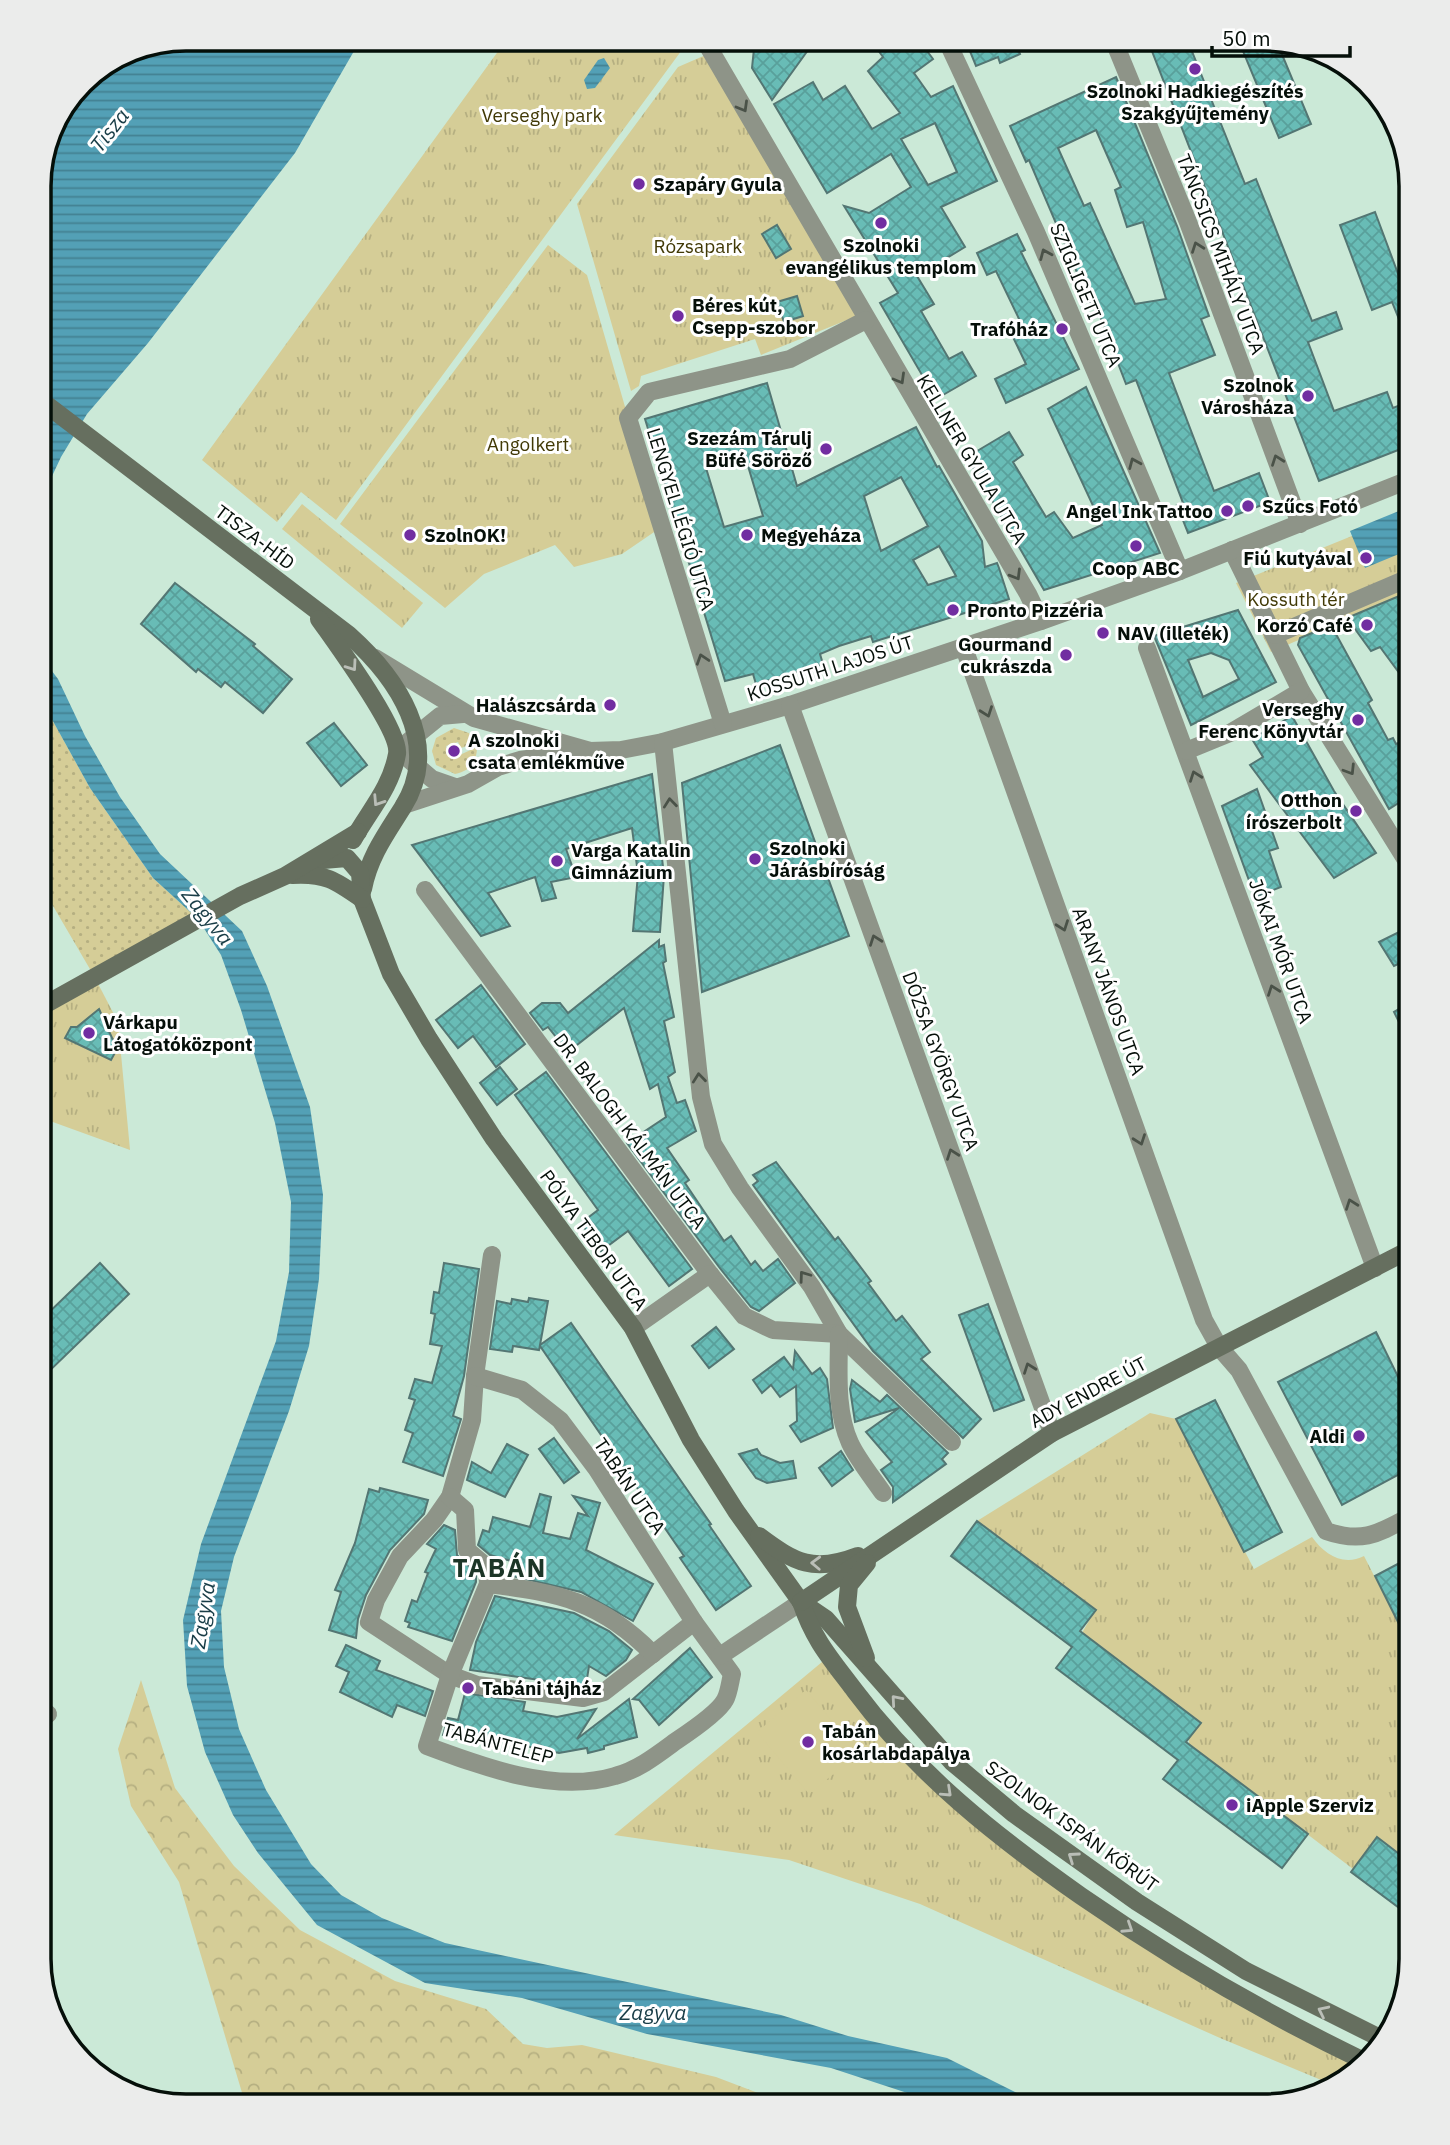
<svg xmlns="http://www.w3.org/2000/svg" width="1450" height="2145" font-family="'IBM Plex Sans',sans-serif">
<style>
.grass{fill:url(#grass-dots)}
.forest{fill:url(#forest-crowns)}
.park{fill:url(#park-tufts)}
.garden{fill:#d5cd97}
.water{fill:url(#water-rules)}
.building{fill:url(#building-cross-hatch);stroke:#537673;stroke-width:2;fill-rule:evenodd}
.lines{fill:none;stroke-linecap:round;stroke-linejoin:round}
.street{stroke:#8e9488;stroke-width:18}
.secondary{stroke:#666f5f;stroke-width:18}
.oneway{stroke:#4a5248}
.oneway2{stroke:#babeb7}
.poi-dot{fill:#712da1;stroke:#fff;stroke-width:2.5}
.labels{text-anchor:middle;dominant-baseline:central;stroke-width:6;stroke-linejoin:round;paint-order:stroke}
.poi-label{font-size:19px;font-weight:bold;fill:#050f09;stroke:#fff;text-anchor:start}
.park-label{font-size:19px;fill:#413906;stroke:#fff}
.street-label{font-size:19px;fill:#050f09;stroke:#fff}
.water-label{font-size:21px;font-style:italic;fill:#193d47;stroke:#fff}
.district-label{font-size:26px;font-weight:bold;letter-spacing:2px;fill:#1c3527;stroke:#fff}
.rim{fill:none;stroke:#050f09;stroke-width:3.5}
</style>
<defs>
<pattern id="grass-dots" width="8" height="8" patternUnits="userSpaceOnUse" patternTransform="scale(1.75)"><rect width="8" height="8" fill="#d5cd97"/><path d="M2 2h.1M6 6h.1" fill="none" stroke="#b5af81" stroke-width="1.8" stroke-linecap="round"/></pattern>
<pattern id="forest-crowns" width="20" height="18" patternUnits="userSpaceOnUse" patternTransform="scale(1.75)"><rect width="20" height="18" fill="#d5cd97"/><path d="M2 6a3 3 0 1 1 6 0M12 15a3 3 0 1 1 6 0" fill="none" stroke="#b5af81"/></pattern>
<pattern id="park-tufts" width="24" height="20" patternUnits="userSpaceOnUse" patternTransform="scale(1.75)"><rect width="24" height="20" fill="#d5cd97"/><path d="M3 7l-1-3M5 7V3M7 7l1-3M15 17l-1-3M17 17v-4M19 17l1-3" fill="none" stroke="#b5af81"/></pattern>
<pattern id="water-rules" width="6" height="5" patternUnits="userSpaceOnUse" patternTransform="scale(1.75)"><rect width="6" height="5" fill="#53a0b6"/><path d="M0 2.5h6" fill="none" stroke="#438192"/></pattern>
<pattern id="building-cross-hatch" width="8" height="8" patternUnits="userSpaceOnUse" patternTransform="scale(1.75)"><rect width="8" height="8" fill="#68bcb6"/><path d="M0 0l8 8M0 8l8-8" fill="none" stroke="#59a09b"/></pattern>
</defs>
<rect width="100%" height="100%" fill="#cbe9d7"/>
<g class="grass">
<path d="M39,696L90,788L153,878L198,919L94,976L39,882Z"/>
<path d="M454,728L469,733L476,743L461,748L458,742L446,746L451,759L477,747C477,762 470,771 455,774L436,765L432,751L436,738Z"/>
</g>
<path class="forest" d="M141,1680L175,1788L234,1866L300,1930L395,1981L486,2009L523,2044L547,2048L582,2045L716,2077L792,2106H246L179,1882L131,1806L118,1749Z"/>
<g class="park">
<path d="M507,39H690L336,520L301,492L277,522L202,460Z"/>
<path d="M708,54L857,316L761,355L755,339L641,376L639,386L631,391L577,204L678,67Z"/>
<path d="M548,245L587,275L660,528L622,554L574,567L555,545L484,574L445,608L340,524Z"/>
<path d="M302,504L423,603L402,628L282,529Z"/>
<path d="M1411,512V591L1271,652L1236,583Z"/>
<path d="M94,976L118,1022L130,1150L39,1117V1008Z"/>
<path d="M1150,1413L1176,1419L1254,1569L1312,1537C1324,1554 1343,1567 1364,1556L1411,1648V1863L1377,1837L1353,1869L1189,1744V1738L1200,1723L1082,1633L1095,1610L977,1521Z"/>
<path d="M828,1657L874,1716L1054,1877L1364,2061L1338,2087L1220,2038L920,1904L789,1860L614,1835Z"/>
</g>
<path class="garden" d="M806,1690L859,1753L809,1794L757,1732Z"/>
<g class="water">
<path d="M186,39H361L295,153L148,343L87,414L61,457L39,504V176L50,129L82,81L130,50Z"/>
<path d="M604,58L610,68L595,88L587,89L584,80L598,60Z"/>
<path d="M1411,506V549L1365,568L1350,531Z"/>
<path d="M39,654L58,679L85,736L120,797L160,854L242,931L267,986L310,1107L323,1195L319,1279L309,1346L289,1411L234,1557L221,1611L224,1667L239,1729L266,1790L311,1864L341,1895L382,1918L445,1943L781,2015L848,2036L947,2058L1043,2106H947L831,2068L647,2034L522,1998L425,1983L317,1925L258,1853L233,1815L205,1752L187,1686L183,1620L201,1544L276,1341L289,1272L291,1202L275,1123L241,1010L221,955L198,919L153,878L90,788L39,696Z"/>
</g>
<g class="building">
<path d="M755,39H816L772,100L752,68Z"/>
<path d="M870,39H918L933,59L914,73L931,97L953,86L997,181L941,207L965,247L917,276L934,304L921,311L949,359L962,352L976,376L936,399L880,303L898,293L844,206L869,213L911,187L891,154L827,193L774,104L813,82L823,100L845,86L872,129L900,113L868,71L883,57ZM935,123L957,172L928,185L901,139Z"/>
<path d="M965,39H1014L1020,54L1000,63L998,57L976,66Z"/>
<path d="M1169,39H1187L1245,184L1256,179L1312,321L1336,312L1342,329L1308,342L1334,411L1387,392L1393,408L1411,401V445L1319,481L1150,46Z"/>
<path d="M1238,39L1276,40L1311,124L1279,138Z"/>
<path d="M1116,77L1177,226L1209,316L1201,319L1215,355L1169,373L1214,491L1259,473L1270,502L1188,533L1177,505L1183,503L1136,380L1126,384L1094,301L1090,303L1029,160L1026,162L1010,126ZM1096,130L1121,187L1115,190L1127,227L1143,222L1166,299L1135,304L1090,203L1084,206L1058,148Z"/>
<path d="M1375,212L1406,295L1411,293V349L1392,302L1372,310L1340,225Z"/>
<path d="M777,225L791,249L776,258L762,234Z"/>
<path d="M1017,234L1025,250L1021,252L1079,369L1006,403L995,379L1026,364L1009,329L1021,323L996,271L987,275L977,253Z"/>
<path d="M797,296L803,316L784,322L777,302Z"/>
<path d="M767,383L797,486L916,427L937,467L939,466L982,541L985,567L997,563L999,568L1009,599L873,642L871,636L839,646L820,654L823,664L756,684L753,674L725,681L645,419ZM745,456L763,516L724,527L706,468ZM901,477L928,526L881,551L864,496ZM939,546L956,576L928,585L913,560Z"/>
<path d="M1086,387L1160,553L1044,590L967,457L1009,432L1023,455L1013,462L1046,517L1054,512L1073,538L1102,525L1048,409Z"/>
<path d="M175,583L255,644L253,646L292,679L263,713L225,682L221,687L198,669L196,672L141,624Z"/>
<path d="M1411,591V634L1403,638L1411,649V689L1380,647L1371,651L1347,618Z"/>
<path d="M1238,610L1276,682L1191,725L1154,636ZM1211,653L1229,660L1239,679L1203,697L1188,660Z"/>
<path d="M1331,625L1372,700L1368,703L1388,740L1393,738L1396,744L1411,738V795L1389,809L1298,645L1300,638Z"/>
<path d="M1292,716L1334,791L1376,853L1334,878L1250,765L1263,757L1252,739Z"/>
<path d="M334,723L367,765L341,786L307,743Z"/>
<path d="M780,745L849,936L702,992L682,783Z"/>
<path d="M652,774L664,875L660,932L633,931L638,874L632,828L566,849L576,877L551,882L556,898L542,901L535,877L488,893L510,926L481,936L412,845Z"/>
<path d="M1257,789L1278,848L1269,851L1281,887L1255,897L1222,806Z"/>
<path d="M1411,926V958L1394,966L1379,942Z"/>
<path d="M659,940V947L664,945L666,961L663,963L674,1017L664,1021L675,1072L668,1077L677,1103L685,1100L696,1131L667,1148L689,1180L685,1183L724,1241L731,1236L751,1265L755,1261L763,1271L778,1259L795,1283L759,1311L751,1307L719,1267L627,1143L666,1117L658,1084L650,1089L624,1008L568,1052L548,1027L543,1030L530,1013L542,1003H560L568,1013Z"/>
<path d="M481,985L525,1044L496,1067L473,1036L458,1048L436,1020Z"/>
<path d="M1411,1002V1046L1394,1012Z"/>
<path d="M99,1009L117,1049L111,1060L65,1038L71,1027H77Z"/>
<path d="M500,1067L517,1089L497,1105L480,1083Z"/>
<path d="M546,1072L692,1269L669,1286L628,1231L601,1251L581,1223L598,1210L515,1095Z"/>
<path d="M776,1162L835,1240L838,1237L871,1281L868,1283L896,1321L902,1316L930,1352L921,1359L981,1419L963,1438L873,1351L753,1185L758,1181L753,1175Z"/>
<path d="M100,1263L129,1294L39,1381V1322Z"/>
<path d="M444,1263L479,1269L464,1376L453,1416L461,1419L443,1476L403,1462L413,1433L405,1430L415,1400L409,1398L415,1379L432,1383L442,1346L430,1344L435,1314L431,1313L434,1292L439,1293Z"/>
<path d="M529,1298L548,1301L540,1345L571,1323L711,1524L709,1525L751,1586L716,1610L680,1558L684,1556L540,1346L539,1350L513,1346L512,1352L490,1349L497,1301L511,1304L512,1299L528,1302Z"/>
<path d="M988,1304L1024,1400L994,1411L959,1315Z"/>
<path d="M716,1327L734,1349L709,1368L692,1346Z"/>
<path d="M1376,1332L1411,1403V1468L1342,1505L1278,1382Z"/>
<path d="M795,1351L812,1374L820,1368L827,1379L833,1428L801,1442L790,1426L797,1421L796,1386L780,1397L771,1385L762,1393L753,1380L784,1357L793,1369Z"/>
<path d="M852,1380L880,1402L887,1395L948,1453L942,1459L946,1464L893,1502V1487L881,1470L892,1462L866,1432L899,1408L855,1422L850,1389Z"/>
<path d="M1215,1400L1282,1532L1244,1552L1176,1419Z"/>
<path d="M554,1438L579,1472L564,1483L539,1449Z"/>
<path d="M507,1444L528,1455L505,1497L467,1480L472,1462L491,1473Z"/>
<path d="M757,1449L761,1455L780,1463L793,1461L796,1478L767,1483L756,1478L739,1454Z"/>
<path d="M841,1451L853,1470L832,1486L819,1468Z"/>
<path d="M380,1488L428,1500L424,1514L390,1550L366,1595L358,1619L356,1638L329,1630L341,1592L335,1590L355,1543L369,1489L379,1492Z"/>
<path d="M540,1494L551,1497L543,1533L570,1539L578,1513L588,1516L573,1496L600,1503L586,1550L653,1584L633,1621L581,1592L512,1576L515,1562L490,1555L478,1545L483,1530L489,1532L493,1517L530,1527Z"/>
<path d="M977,1521L1096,1610L1080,1631L1201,1723L1186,1742L1308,1834L1282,1868L1163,1779L1178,1760L1056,1668L1072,1647L951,1556Z"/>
<path d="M444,1525L455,1530L457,1555L476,1573V1582L452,1641L408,1627L410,1623L405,1621L412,1600L417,1602L428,1573L425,1572L436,1549L427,1544Z"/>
<path d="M1411,1557V1648L1375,1576Z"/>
<path d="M495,1596L574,1613L609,1631L632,1650L626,1660L606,1676L589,1666L586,1685L582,1686L470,1670L476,1642Z"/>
<path d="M346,1645L380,1661L376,1670L433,1691L425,1716L397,1705L392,1717L340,1692L349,1672L336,1666Z"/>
<path d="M690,1648L712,1677L659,1725L639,1700L633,1699Z"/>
<path d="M465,1693L525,1702L523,1711L557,1717L596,1709L577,1739L629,1699L637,1737L604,1746V1749L588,1753L587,1748L559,1753L469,1734L467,1741L443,1735L448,1718L458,1720Z"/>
<path d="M1377,1837L1411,1863V1898L1402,1910L1351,1872Z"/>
</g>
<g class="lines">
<g class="street">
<path d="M716,39L709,48L1028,594L1041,621"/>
<path d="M946,39L1036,232L1180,571"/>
<path d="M1113,39L1188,222L1300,524"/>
<path d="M1232,550L1301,691L1411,868"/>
<path d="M1275,635L1411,577"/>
<path d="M964,648L1204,1320L1219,1347L1239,1370L1326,1531C1363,1544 1379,1533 1411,1516"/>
<path d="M1147,648L1375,1268"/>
<path d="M375,658L474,718L590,751L621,750L663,742L790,705L1041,621L1180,571L1411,479"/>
<path d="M790,705L1052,1433"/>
<path d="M723,724L628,418L649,392L790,359L866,320"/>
<path d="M663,742L701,1097L713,1144L740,1188L812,1287L839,1334L952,1442"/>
<path d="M1186,751L1230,733L1301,691"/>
<path d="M455,787L432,779L398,750L440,716L463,714"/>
<path d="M404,805L468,784L498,767L520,760L580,752"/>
<path d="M425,890L710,1274L744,1316L773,1330L839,1334"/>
<path d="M492,1255L475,1376L472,1420L450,1497L434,1520L400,1556L376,1600L369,1622L450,1675L477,1685L583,1698L604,1692L694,1622"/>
<path d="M633,1328L710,1274"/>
<path d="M839,1334C839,1370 835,1410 850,1443C858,1460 872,1477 883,1493"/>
<path d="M450,1497L465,1510L467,1550L487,1567L488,1584L450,1675L427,1746C483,1767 555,1794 615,1776C638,1770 657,1755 676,1741C688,1733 718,1713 725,1700C729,1693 730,1682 732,1674L694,1622L596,1468L560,1420L522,1390L475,1376"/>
<path d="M488,1584C559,1593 601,1601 653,1654"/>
<path d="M720,1656L801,1602"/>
<path d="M39,1708L48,1714"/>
</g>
<g class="secondary">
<path d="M39,399L349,635C396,677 443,743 403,807C386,834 369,857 363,889"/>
<path d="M319,619C335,642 401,731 397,754C391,788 369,811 353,840"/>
<path d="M311,861L347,858L360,873L362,899L391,974L429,1039L494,1139L633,1328L691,1440L736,1511L801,1602L826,1619L952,1762L1014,1814L1137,1902L1246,1971L1384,2040"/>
<path d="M292,875C325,873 335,880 362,899"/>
<path d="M39,1008L240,896L285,876L358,832"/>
<path d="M759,1536C795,1563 814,1573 858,1556"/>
<path d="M801,1602C814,1641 831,1659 855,1691C917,1774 997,1837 1081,1896C1172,1959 1264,2013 1364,2061"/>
<path d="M801,1602L1052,1433L1411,1249"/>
<path d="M866,1658L847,1607L849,1585L867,1563"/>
</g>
</g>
<defs><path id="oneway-chevron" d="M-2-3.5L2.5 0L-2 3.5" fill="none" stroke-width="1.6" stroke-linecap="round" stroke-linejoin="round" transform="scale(1.75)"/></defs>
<g class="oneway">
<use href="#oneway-chevron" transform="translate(743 107) rotate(60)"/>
<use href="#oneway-chevron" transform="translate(1197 247) rotate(-110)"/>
<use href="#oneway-chevron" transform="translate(1045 254) rotate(-113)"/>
<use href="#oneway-chevron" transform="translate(900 379) rotate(60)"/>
<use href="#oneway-chevron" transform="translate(1277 460) rotate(-110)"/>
<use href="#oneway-chevron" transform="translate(1134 463) rotate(-113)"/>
<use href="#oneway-chevron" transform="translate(1016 575) rotate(59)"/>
<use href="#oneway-chevron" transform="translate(702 659) rotate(-108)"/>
<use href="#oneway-chevron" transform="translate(987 712) rotate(70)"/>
<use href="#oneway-chevron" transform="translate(1350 770) rotate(58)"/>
<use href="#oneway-chevron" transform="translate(1195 776) rotate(-110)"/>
<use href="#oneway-chevron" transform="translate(670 803) rotate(-96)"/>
<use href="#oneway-chevron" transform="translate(1063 926) rotate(70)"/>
<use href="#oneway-chevron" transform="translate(875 940) rotate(-110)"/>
<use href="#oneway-chevron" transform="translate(1273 990) rotate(-110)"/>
<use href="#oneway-chevron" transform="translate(699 1078) rotate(-96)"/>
<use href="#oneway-chevron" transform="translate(1140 1140) rotate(70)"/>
<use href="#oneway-chevron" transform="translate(952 1154) rotate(-110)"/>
<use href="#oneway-chevron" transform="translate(1351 1204) rotate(-110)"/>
<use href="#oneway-chevron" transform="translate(804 1276) rotate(-126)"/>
<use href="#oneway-chevron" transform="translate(1029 1368) rotate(-110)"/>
</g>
<g class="oneway2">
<use href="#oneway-chevron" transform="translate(352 666) rotate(55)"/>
<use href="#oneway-chevron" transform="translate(378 801) rotate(123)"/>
<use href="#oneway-chevron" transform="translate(816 1563) rotate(-178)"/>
<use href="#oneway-chevron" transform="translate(896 1700) rotate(-131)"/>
<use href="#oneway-chevron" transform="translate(947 1792) rotate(43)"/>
<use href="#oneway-chevron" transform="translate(1073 1857) rotate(-145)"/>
<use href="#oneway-chevron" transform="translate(1128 1928) rotate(33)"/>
<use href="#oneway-chevron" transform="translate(1323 2011) rotate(-154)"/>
</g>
<g class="poi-dot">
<circle cx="1195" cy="69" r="7"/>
<circle cx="639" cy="184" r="7"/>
<circle cx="881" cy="223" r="7"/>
<circle cx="678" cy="316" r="7"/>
<circle cx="1062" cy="329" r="7"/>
<circle cx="1308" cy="396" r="7"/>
<circle cx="826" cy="449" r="7"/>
<circle cx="1248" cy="506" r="7"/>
<circle cx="1227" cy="511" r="7"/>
<circle cx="410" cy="535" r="7"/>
<circle cx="747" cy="535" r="7"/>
<circle cx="1136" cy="546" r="7"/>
<circle cx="1366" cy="558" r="7"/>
<circle cx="953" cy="610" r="7"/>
<circle cx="1367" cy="625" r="7"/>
<circle cx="1103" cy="633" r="7"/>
<circle cx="1066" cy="655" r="7"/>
<circle cx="610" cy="705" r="7"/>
<circle cx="1358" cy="720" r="7"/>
<circle cx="454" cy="751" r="7"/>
<circle cx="1356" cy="811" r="7"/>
<circle cx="755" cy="859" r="7"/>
<circle cx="557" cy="861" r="7"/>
<circle cx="89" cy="1033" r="7"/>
<circle cx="1359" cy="1436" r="7"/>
<circle cx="468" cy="1688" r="7"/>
<circle cx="808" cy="1742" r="7"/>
<circle cx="1232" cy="1805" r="7"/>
</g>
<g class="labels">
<g class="poi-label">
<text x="1195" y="91" text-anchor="middle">Szolnoki Hadkiegészítés<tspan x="1195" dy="22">Szakgyűjtemény</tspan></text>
<text x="653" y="184">Szapáry Gyula</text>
<text x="881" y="245" text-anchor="middle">Szolnoki<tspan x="881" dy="22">evangélikus templom</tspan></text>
<text x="692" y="305">Béres kút,<tspan x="692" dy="22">Csepp-szobor</tspan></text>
<text x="1048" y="329" text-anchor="end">Trafóház</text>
<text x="1294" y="385" text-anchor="end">Szolnok<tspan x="1294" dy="22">Városháza</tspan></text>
<text x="812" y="438" text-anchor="end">Szezám Tárulj<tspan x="812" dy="22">Büfé Söröző</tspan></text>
<text x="1262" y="506">Szűcs Fotó</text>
<text x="1213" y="511" text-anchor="end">Angel Ink Tattoo</text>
<text x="424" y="535">SzolnOK!</text>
<text x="761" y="535">Megyeháza</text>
<text x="1352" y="558" text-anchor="end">Fiú kutyával</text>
<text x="1136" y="568" text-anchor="middle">Coop ABC</text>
<text x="967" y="610">Pronto Pizzéria</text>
<text x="1353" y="625" text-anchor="end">Korzó Café</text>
<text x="1117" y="633">NAV (illeték)</text>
<text x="1052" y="644" text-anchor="end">Gourmand<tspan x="1052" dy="22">cukrászda</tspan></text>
<text x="596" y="705" text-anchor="end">Halászcsárda</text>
<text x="1344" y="709" text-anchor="end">Verseghy<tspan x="1344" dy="22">Ferenc Könyvtár</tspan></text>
<text x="468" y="740">A szolnoki<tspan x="468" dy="22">csata emlékműve</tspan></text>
<text x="1342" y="800" text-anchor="end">Otthon<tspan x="1342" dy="22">írószerbolt</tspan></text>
<text x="769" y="848">Szolnoki<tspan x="769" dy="22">Járásbíróság</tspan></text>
<text x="571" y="850">Varga Katalin<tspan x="571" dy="22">Gimnázium</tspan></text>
<text x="103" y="1022">Várkapu<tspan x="103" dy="22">Látogatóközpont</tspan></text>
<text x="1345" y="1436" text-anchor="end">Aldi</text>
<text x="482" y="1688">Tabáni tájház</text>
<text x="822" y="1731">Tabán<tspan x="822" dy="22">kosárlabdapálya</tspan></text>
<text x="1246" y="1805">iApple Szerviz</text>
</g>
<g class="park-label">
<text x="542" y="115">Verseghy park</text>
<text x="698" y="246">Rózsapark</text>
<text x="528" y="444">Angolkert</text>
<text x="1296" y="599">Kossuth tér</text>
</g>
<g class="street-label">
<text transform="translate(1221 254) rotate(69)">TÁNCSICS MIHÁLY UTCA</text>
<text transform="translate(1086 295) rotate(67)">SZIGLIGETI UTCA</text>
<text transform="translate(972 459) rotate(59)">KELLNER GYULA UTCA</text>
<text transform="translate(681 519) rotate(73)">LENGYEL LÉGIÓ UTCA</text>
<text transform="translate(255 537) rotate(37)">TISZA-HÍD</text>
<text transform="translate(830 668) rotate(-18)">KOSSUTH LAJOS ÚT</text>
<text transform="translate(1281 951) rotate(70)">JÓKAI MÓR UTCA</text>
<text transform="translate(1109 991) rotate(70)">ARANY JÁNOS UTCA</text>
<text transform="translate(941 1061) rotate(70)">DÓZSA GYÖRGY UTCA</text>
<text transform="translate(630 1131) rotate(53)">DR. BALOGH KÁLMÁN UTCA</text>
<text transform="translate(594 1240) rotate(54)">PÓLYA TIBOR UTCA</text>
<text transform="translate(1088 1392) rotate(-28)">ADY ENDRE ÚT</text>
<text transform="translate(630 1486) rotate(56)">TABÁN UTCA</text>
<text transform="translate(498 1743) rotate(15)">TABÁNTELEP</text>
<text transform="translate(1072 1826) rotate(36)">SZOLNOK ISPÁN KÖRÚT</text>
</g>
<g class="water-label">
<text transform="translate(109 130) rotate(-52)">Tisza</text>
<text transform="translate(208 916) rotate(51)">Zagyva</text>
<text transform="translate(202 1615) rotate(-81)">Zagyva</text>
<text x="653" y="2012">Zagyva</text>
</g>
<g class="district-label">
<text x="500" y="1567">TABÁN</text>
</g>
</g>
<path d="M0 0H1450V2145H0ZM186 51H1264A135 135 0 0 1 1399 186V1959A135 135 0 0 1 1264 2094H186A135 135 0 0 1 51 1959V186A135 135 0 0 1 186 51Z" fill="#ebeceb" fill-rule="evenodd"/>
<path class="rim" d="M186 51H1264A135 135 0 0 1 1399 186V1959A135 135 0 0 1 1264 2094H186A135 135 0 0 1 51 1959V186A135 135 0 0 1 186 51Z"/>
<path d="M1212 46v10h138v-10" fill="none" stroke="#050f09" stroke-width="3.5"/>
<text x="1222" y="46" font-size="21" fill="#050f09" stroke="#ffffff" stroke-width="5" paint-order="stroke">50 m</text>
</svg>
